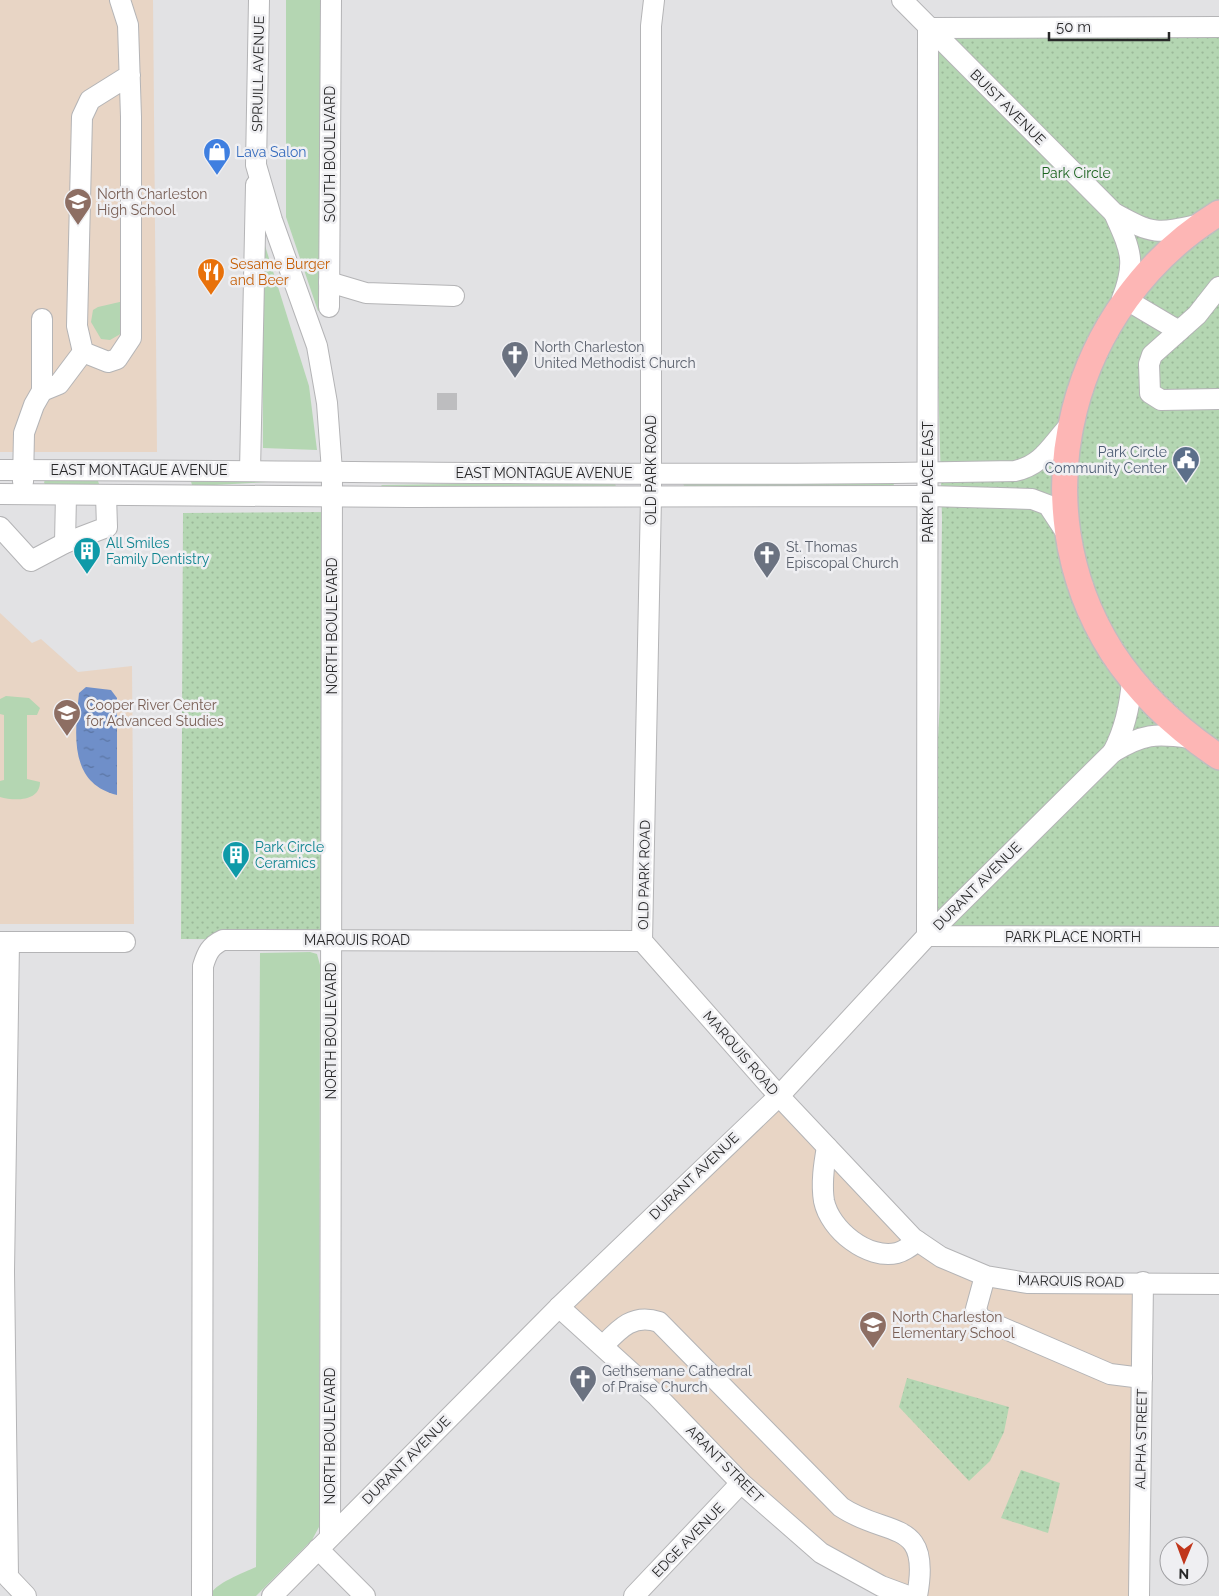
<svg xmlns="http://www.w3.org/2000/svg" width="1219" height="1596" font-family="Raleway,sans-serif">
<style>
.education{fill:#e8d5c5}
.green{fill:#b4d6b2}
.park{fill:url(#park-dots)}
.water{fill:url(#water-ripples)}
.lines{fill:none;stroke-linecap:round;stroke-linejoin:round}
.minor-tunnel{stroke:#bdbdbf;stroke-width:20;stroke-dasharray:20 10;stroke-linecap:butt}
.minor-casing{stroke:#b4b4b6;stroke-width:22}
.major-casing{stroke:#bebebf;stroke-width:28}
.minor{stroke:#fff;stroke-width:20}
.major{stroke:#fdb6b5;stroke-width:25}
.labels{text-anchor:middle;dominant-baseline:central;stroke-width:5;stroke-linejoin:round;paint-order:stroke}
.street-label{font-size:14px;fill:#282829;stroke:#efeff2}
.shop-label{font-size:14px;fill:#366cbe;stroke:#efeff2;text-anchor:start}
.park-label{font-size:14px;fill:#1c6420;stroke:#efeff2}
.education-label{font-size:14px;fill:#785e54;stroke:#efeff2;text-anchor:start}
.food-label{font-size:14px;fill:#c56008;stroke:#efeff2;text-anchor:start}
.worship-label{font-size:14px;fill:#5b616d;stroke:#efeff2;text-anchor:start}
.service-label{font-size:14px;fill:#4e5e75;stroke:#efeff2;text-anchor:end}
.culture-label{font-size:14px;fill:#0d838f;stroke:#efeff2;text-anchor:start}
</style>
<defs>
<pattern id="park-dots" width="8" height="8" patternUnits="userSpaceOnUse" patternTransform="scale(1.25)"><rect width="8" height="8" fill="#b4d6b2"/><path d="M2 2h.1M6 6h.1" fill="none" stroke="#9bb899" stroke-width="1.8" stroke-linecap="round"/></pattern>
<pattern id="water-ripples" width="26" height="14" patternUnits="userSpaceOnUse" patternTransform="scale(1.25)"><rect width="26" height="14" fill="#6f8fc9"/><path d="M2 4q2-2 4 0t4 0M15 11q2-2 4 0t4 0" fill="none" stroke="#5b75a3"/></pattern>
</defs>
<rect width="100%" height="100%" fill="#e2e2e4"/>
<g class="education">
<path d="M0,0H153L157,452H0Z"/>
<path d="M0,613L32,643L41,639L78,672L132,666L134,924H0Z"/>
<path d="M779,1096L912,1238L986,1276L1143,1282L1139,1596H910L821,1553L559,1307Z"/>
</g>
<g class="green">
<path d="M286,0H325L329,307L318,311L286,217Z"/>
<path d="M262,236L309,386L317,450L263,448Z"/>
<path d="M124,301V332L110,340L101,339L91,322L93,310L98,307Z"/>
<path d="M97,478L99,484L96,486H47L44,483L45,479Z"/>
<path d="M190,478L287,481L196,486L192,485Z"/>
<path d="M609,482L615,483L616,487H383L381,485Z"/>
<path d="M895,482L892,488L685,489L683,483Z"/>
<path d="M6,696L29,698L40,708L37,715H27V779L40,782C40,802 14,801 0,797V781L4,780V715L0,714V699Z"/>
<path d="M310,952L317,954L320,965L319,1527L312,1540L256,1596H210C213,1584 245,1572 256,1567L260,953Z"/>
</g>
<g class="park">
<path d="M928,28H1219V937L927,936L940,701L942,518Z"/>
<path d="M333,512L331,940L181,939L183,513Z"/>
<path d="M907,1378L1009,1407L1004,1432L990,1461L969,1481L899,1407Z"/>
<path d="M1021,1470L1060,1483L1048,1533L1001,1518Z"/>
</g>
<path class="water" d="M86,687L111,690L117,698V795C68,783 75,733 79,693Z"/>
<g class="lines">
<path class="minor-tunnel" d="M447,393V410"/>
<defs>
<g id="minor">
<path d="M120,0L128,25L131,117V338L117,359L108,362L83,352L77,326L82,117L90,100L130,75"/>
<path d="M259,0L256,165L272,220L317,346L327,403L332,471L330,1537"/>
<path d="M902,0L1114,213C1154,235 1157,234 1201,224"/>
<path d="M1219,27L928,28L927,936L1219,937"/>
<path d="M1114,213C1130,249 1137,261 1122,299"/>
<path d="M329,282L366,293L454,296"/>
<path d="M1219,287L1197,315L1152,355L1149,364L1150,393L1161,400L1219,399"/>
<path d="M1125,299L1179,331"/>
<path d="M329,307L331,0"/>
<path d="M42,391L59,384L83,352"/>
<path d="M0,470C338,470 677,478 1015,471C1043,465 1051,445 1070,425"/>
<path d="M250,471L256,185"/>
<path d="M23,482L24,433L34,405L42,391V319"/>
<path d="M0,494L409,497L928,496L1032,499L1048,505L1069,537"/>
<path d="M0,527L31,561L65,543L107,527L106,495"/>
<path d="M65,543L66,495"/>
<path d="M1113,752C1125,729 1130,706 1132,680"/>
<path d="M642,941L651,497V26L654,0"/>
<path d="M0,942H125"/>
<path d="M9,942L4,1272L8,1577L26,1596"/>
<path d="M827,1147C824,1164 821,1183 824,1201C830,1230 868,1260 897,1253C905,1251 911,1246 917,1241"/>
<path d="M985,1276L976,1309L980,1318L1110,1374L1142,1378"/>
<path d="M559,1307L656,1395L741,1483L821,1553L881,1586L908,1596"/>
<path d="M603,1346C619,1329 633,1313 659,1322L841,1507C887,1538 932,1517 917,1596"/>
<path d="M318,1549L365,1596"/>
<path d="M202,1596L203,966C207,953 210,946 223,940L642,941L779,1096L913,1238L941,1257L986,1276L1027,1283L1219,1284"/>
<path d="M272,1596L559,1307L779,1096L927,936L1113,752C1143,734 1155,733 1190,738"/>
<path d="M634,1596L741,1483"/>
<path d="M1139,1596L1143,1282"/>
</g>
<path id="major" d="M1219,213C1071,304 1017,502 1112,652C1140,695 1176,728 1219,757"/>
</defs>
<use href="#minor" class="minor-casing"/>
<use href="#major" class="major-casing"/>
<use href="#minor" class="minor"/>
<use href="#major" class="major"/>
</g>
<defs>
<symbol id="shop-pin" viewBox="-11 -11 22 30"><path d="M0 17L-7.5 6A9.5 9.5 0 1 1 7.5 6Z" fill="#3f7fe0" stroke="#efeff2"/><path d="M-5-2.5h2.3a2.7 3.5 0 0 1 5.4 0H5L5.5 6h-11ZM-1.5-2.5h3a1.5 2.3 0 0 0-3 0Z" fill="#fff"/></symbol>
<symbol id="school-pin" viewBox="-11 -11 22 30"><path d="M0 17L-7.5 6A9.5 9.5 0 1 1 7.5 6Z" fill="#8d6e63" stroke="#efeff2"/><path d="M0-5L7-2L0 1L-7-2ZM-4 1L0 2.5L4 1V4Q0 6-4 4Z" fill="#fff"/></symbol>
<symbol id="restaurant-pin" viewBox="-11 -11 22 30"><path d="M0 17L-7.5 6A9.5 9.5 0 1 1 7.5 6Z" fill="#e8710a" stroke="#efeff2"/><path d="M-5-6h1v4h1v-4h1v4h1v-4h1v5L-1.5 .5V6h-2V.5L-5-1ZM5-6V6H3V1.5H1.5Q1.5-4 5-6Z" fill="#fff"/></symbol>
<symbol id="church-pin" viewBox="-11 -11 22 30"><path d="M0 17L-7.5 6A9.5 9.5 0 1 1 7.5 6Z" fill="#6b7280" stroke="#efeff2"/><path d="M-1.2-6h2.4v3.5h3.3v2.4h-3.3V6h-2.4V-.1h-3.3v-2.4h3.3Z" fill="#fff"/></symbol>
<symbol id="civic-pin" viewBox="-11 -11 22 30"><path d="M0 17L-7.5 6A9.5 9.5 0 1 1 7.5 6Z" fill="#5c6f8a" stroke="#efeff2"/><path d="M-.6-6.5H3V-4.5H.6V-3L4-1V1h2V6H-6V1h2V-1L-.6-3ZM-1.2 2.5V6h2.4V2.5Z" fill="#fff"/></symbol>
<symbol id="building-pin" viewBox="-11 -11 22 30"><path d="M0 17L-7.5 6A9.5 9.5 0 1 1 7.5 6Z" fill="#0f9aa8" stroke="#efeff2"/><path d="M-4-6H4V6H1V3H-1V6H-4ZM-2.5-4.3h1.7v1.8h-1.7ZM.8-4.3h1.7v1.8H.8ZM-2.5-1h1.7V.8h-1.7ZM.8-1h1.7V.8H.8Z" fill="#fff"/></symbol>
</defs>
<g fill-rule="evenodd">
<use href="#shop-pin" x="201" y="136" width="32" height="43"/>
<use href="#school-pin" x="62" y="186" width="32" height="43"/>
<use href="#restaurant-pin" x="195" y="256" width="32" height="43"/>
<use href="#church-pin" x="499" y="339" width="32" height="43"/>
<use href="#civic-pin" x="1170" y="444" width="32" height="43"/>
<use href="#building-pin" x="71" y="535" width="32" height="43"/>
<use href="#church-pin" x="751" y="539" width="32" height="43"/>
<use href="#school-pin" x="51" y="697" width="32" height="43"/>
<use href="#building-pin" x="220" y="839" width="32" height="43"/>
<use href="#school-pin" x="857" y="1309" width="32" height="43"/>
<use href="#church-pin" x="567" y="1363" width="32" height="43"/>
</g>
<g class="labels">
<g class="street-label">
<text transform="translate(258 74) rotate(-89)">SPRUILL AVENUE</text>
<text transform="translate(1008 107) rotate(45)">BUIST AVENUE</text>
<text transform="translate(330 154) rotate(-90)">SOUTH BOULEVARD</text>
<text x="139" y="470">EAST MONTAGUE AVENUE</text>
<text transform="translate(651 470) rotate(-90)">OLD PARK ROAD</text>
<text x="544" y="473">EAST MONTAGUE AVENUE</text>
<text transform="translate(928 482) rotate(-90)">PARK PLACE EAST</text>
<text transform="translate(332 626) rotate(-90)">NORTH BOULEVARD</text>
<text transform="translate(644 875) rotate(-89)">OLD PARK ROAD</text>
<text transform="translate(977 886) rotate(-45)">DURANT AVENUE</text>
<text x="1073" y="937">PARK PLACE NORTH</text>
<text x="357" y="940">MARQUIS ROAD</text>
<text transform="translate(331 1031) rotate(-90)">NORTH BOULEVARD</text>
<text transform="translate(741 1053) rotate(49)">MARQUIS ROAD</text>
<text transform="translate(694 1176) rotate(-44)">DURANT AVENUE</text>
<text transform="translate(1071 1281) rotate(1)">MARQUIS ROAD</text>
<text transform="translate(330 1436) rotate(-90)">NORTH BOULEVARD</text>
<text transform="translate(1141 1439) rotate(-89)">ALPHA STREET</text>
<text transform="translate(406 1460) rotate(-45)">DURANT AVENUE</text>
<text transform="translate(725 1464) rotate(45)">ARANT STREET</text>
<text transform="translate(688 1540) rotate(-46)">EDGE AVENUE</text>
</g>
<g class="shop-label">
<text x="236" y="152">Lava Salon</text>
</g>
<g class="park-label">
<text x="1076" y="173">Park Circle</text>
</g>
<g class="education-label">
<text x="97" y="194">North Charleston<tspan x="97" dy="16">High School</tspan></text>
<text x="86" y="705">Cooper River Center<tspan x="86" dy="16">for Advanced Studies</tspan></text>
<text x="892" y="1317">North Charleston<tspan x="892" dy="16">Elementary School</tspan></text>
</g>
<g class="food-label">
<text x="230" y="264">Sesame Burger<tspan x="230" dy="16">and Beer</tspan></text>
</g>
<g class="worship-label">
<text x="534" y="347">North Charleston<tspan x="534" dy="16">United Methodist Church</tspan></text>
<text x="786" y="547">St. Thomas<tspan x="786" dy="16">Episcopal Church</tspan></text>
<text x="602" y="1371">Gethsemane Cathedral<tspan x="602" dy="16">of Praise Church</tspan></text>
</g>
<g class="service-label">
<text x="1167" y="452">Park Circle<tspan x="1167" dy="16">Community Center</tspan></text>
</g>
<g class="culture-label">
<text x="106" y="543">All Smiles<tspan x="106" dy="16">Family Dentistry</tspan></text>
<text x="255" y="847">Park Circle<tspan x="255" dy="16">Ceramics</tspan></text>
</g>
</g>
<g transform="translate(1184 1561) rotate(181)"><circle r="24" fill="#efeff2" stroke="#9f9fa2"/>
<path d="M0-4L9 19L0 12L-9 19Z" fill="#c1361b"/>
<text y="-8" font-size="14" font-weight="bold" text-anchor="middle" fill="#282829">N</text>
</g>
<path d="M1049 32v8h120v-8" fill="none" stroke="#282829" stroke-width="2.5"/>
<text x="1056" y="32" font-size="15" fill="#282829" stroke="#efeff2" stroke-width="4" paint-order="stroke">50 m</text>
</svg>
